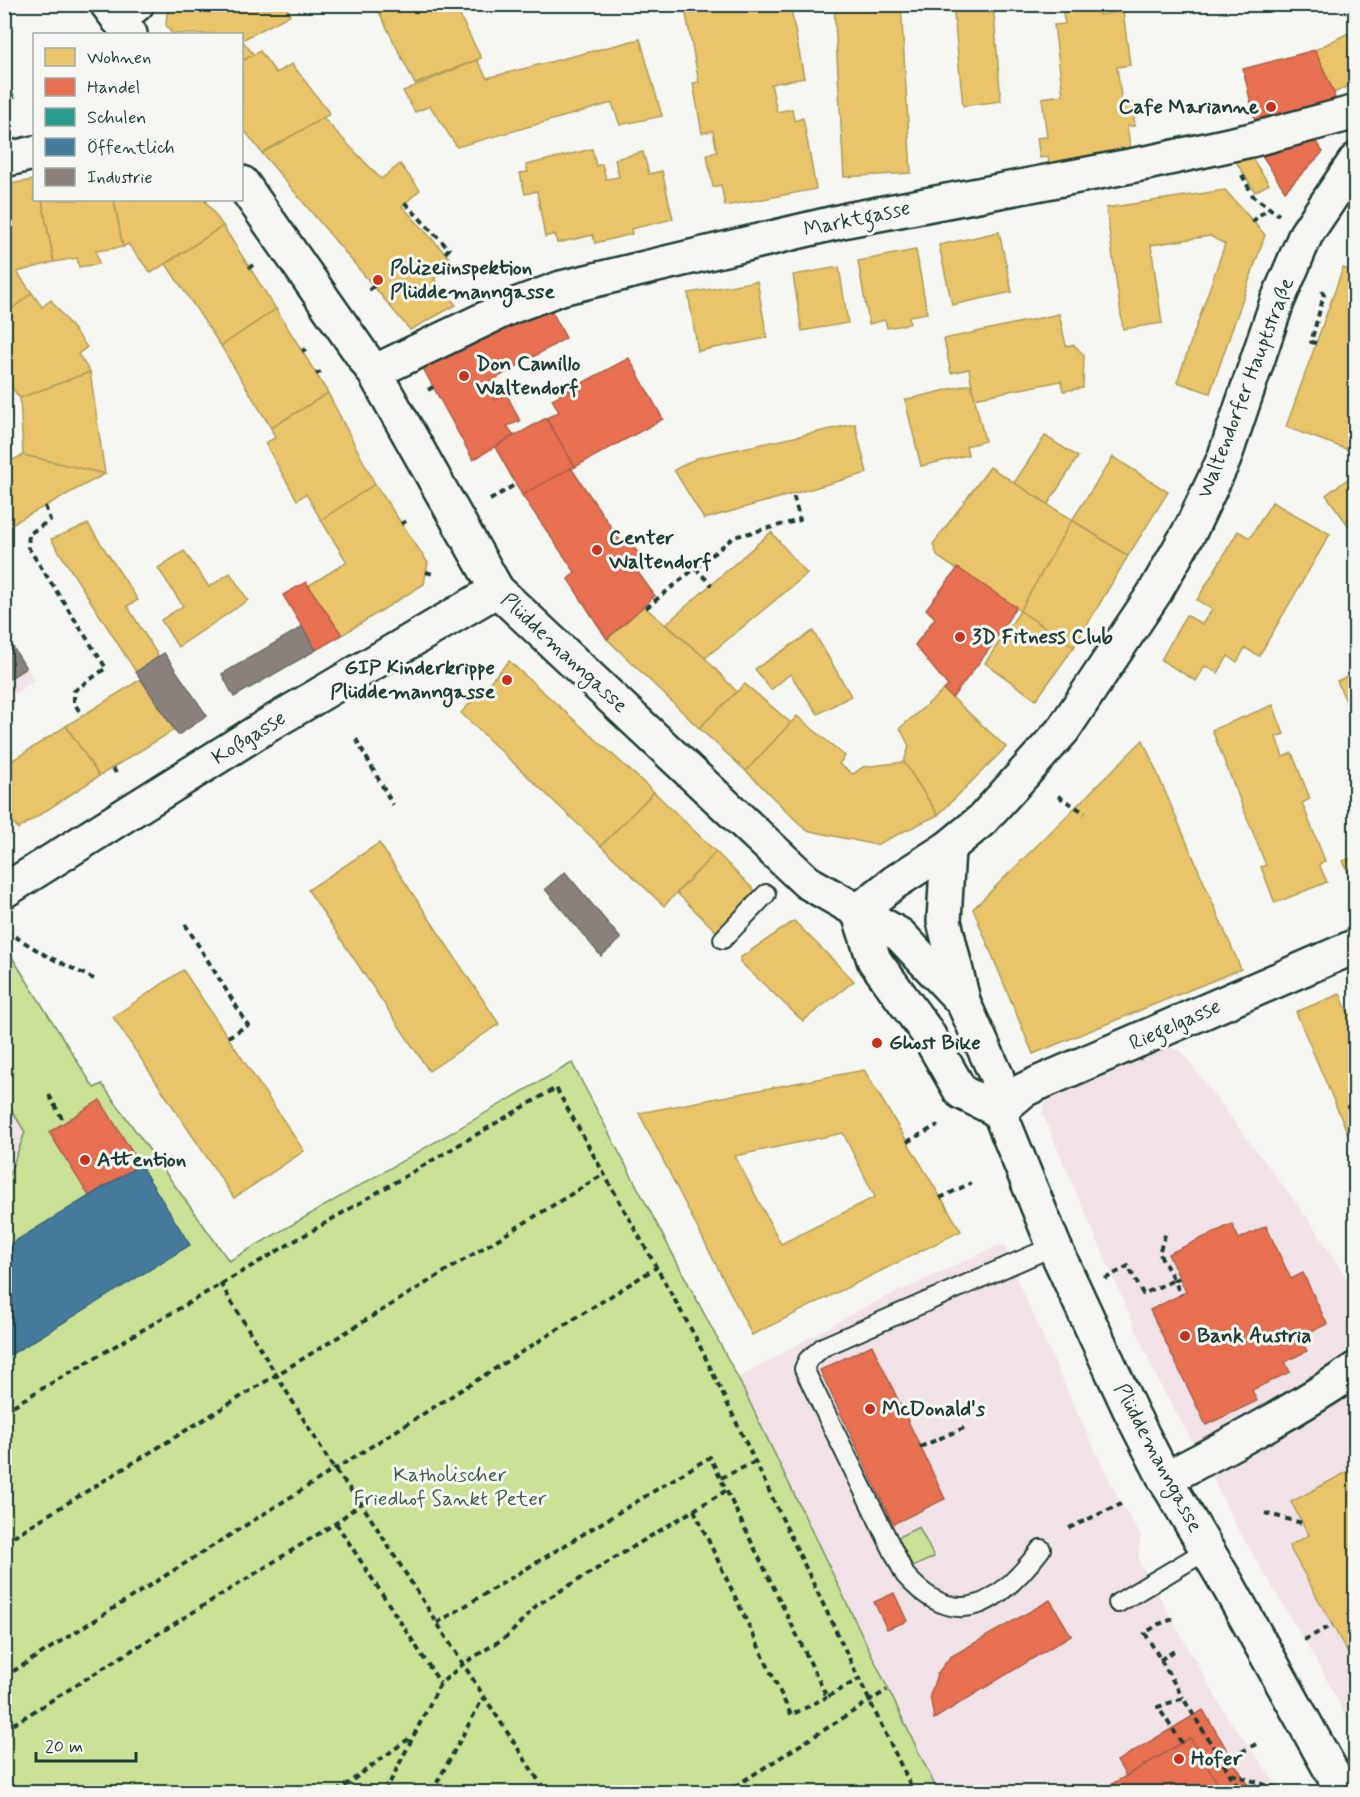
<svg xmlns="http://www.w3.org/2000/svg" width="1360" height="1797" font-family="Mynerve,sans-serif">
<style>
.built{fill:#f1e2e7}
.green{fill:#cbe196;stroke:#758f65;stroke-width:1.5}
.homes{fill:#e9c46a;stroke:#ac9c5a;stroke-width:1.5;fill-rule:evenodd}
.shops{fill:#e76f51;stroke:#ab6048;stroke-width:1.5}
.schools{fill:#2a9d8f;stroke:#278074;stroke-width:1.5}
.public{fill:#457b9d;stroke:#3a687e;stroke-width:1.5}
.industry{fill:#8a817c;stroke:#6a6d66;stroke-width:1.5}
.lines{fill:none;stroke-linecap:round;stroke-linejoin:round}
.service-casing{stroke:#1f3d34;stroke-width:22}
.minor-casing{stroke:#1f3d34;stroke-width:38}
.secondary-casing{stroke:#1f3d34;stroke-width:38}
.primary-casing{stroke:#1f3d34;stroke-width:38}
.path{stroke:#1f3d34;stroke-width:4;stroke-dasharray:6 4.5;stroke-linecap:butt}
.service{stroke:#f6f6f2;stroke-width:18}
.minor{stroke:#f6f6f2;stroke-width:33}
.secondary{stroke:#f6f6f2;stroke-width:33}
.primary{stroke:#f6f6f2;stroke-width:33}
.poi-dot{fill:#c8321e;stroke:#f6f6f2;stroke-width:2}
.labels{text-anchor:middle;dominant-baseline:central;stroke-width:6;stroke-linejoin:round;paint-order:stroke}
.poi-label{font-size:21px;font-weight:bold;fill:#1f3d34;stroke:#f6f6f2;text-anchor:start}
.street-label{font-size:21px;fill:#1f3d34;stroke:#f6f6f2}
.park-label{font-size:21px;fill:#415e48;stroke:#f6f6f2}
</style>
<rect width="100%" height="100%" fill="#f6f6f2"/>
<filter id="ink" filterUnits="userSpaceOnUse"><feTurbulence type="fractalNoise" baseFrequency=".0167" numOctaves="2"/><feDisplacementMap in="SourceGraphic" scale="12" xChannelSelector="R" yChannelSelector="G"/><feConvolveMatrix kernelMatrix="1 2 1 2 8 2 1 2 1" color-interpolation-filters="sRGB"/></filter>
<g filter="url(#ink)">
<g class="built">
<path d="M4,633L34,680L5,700H4Z"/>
<path d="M1146,1044L1180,1050L1311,1223L1355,1292V1735L1324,1674L1239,1531L1203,1459L1160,1385L1042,1113L1046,1096Z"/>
<path d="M5,1099L25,1132L5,1189Z"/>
<path d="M1005,1245L1010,1264L1075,1408L1121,1504L1141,1536L1138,1559L1226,1715L1282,1792H939L738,1378L859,1310L995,1247Z"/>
</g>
<g class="green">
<path d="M5,946L94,1088L102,1084L229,1261L572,1063L738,1378L938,1792H5L4,1189L25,1132L5,1099Z"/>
<path d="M919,1527L934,1557L913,1567L898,1537Z"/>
</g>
<g class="homes">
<path d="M184,4H286L290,15L242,40L254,55L242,61V34H172L166,25L167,13Z"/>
<path d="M375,4H454L481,58L415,84Z"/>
<path d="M709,4H790L804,78L771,84L777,112L792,109L794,121L803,118L816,189L725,206L721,185L713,187L707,155L717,152L713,131L702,133L693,83L699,82L685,9Z"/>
<path d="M834,4H901L911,173L844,177Z"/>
<path d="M953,4H993L1001,101L963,106Z"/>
<path d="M1080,4H1098L1099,15L1123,11L1130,65L1117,67L1122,104L1132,103L1135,126H1127L1131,151L1049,163L1048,157L1040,158L1037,138L1047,137L1042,98L1063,95L1054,25L1065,24L1062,7Z"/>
<path d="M1302,4H1347L1303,9Z"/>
<path d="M1356,29V82L1334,93L1315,50Z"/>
<path d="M640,39L662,116L620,125L612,103L457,147L430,106L415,112L403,91L477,60L487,78Z"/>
<path d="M260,51L276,73L292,64L330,114L262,153L242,127V61Z"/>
<path d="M323,118L381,179L400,164L420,190L402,206L452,261L434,279L456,305L410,330L262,153Z"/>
<path d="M592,149L596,166L602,164L606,179L619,177L615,159L643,152L649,174L662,171L673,219L631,229L632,234L595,243L593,235L557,243L555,234L545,237L537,191L525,194L520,173L528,172L526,165Z"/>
<path d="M1248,152L1269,184L1255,192L1235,160Z"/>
<path d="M34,180V200H42L54,262L17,272L32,293L4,315V185Z"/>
<path d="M1225,190L1265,235L1210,393L1177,382L1225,244L1210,236L1151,245L1162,323L1123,329L1106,208Z"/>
<path d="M42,200H114L123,247L96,251L99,264L79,267L77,258L54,262Z"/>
<path d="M114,200H205L223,226L151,273L128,244L123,247Z"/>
<path d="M223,226L276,309L221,346L166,264Z"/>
<path d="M999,232L1012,292L952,305L939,245Z"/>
<path d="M916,250L927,313L909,316L910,324L887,328L885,320L869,324L858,261Z"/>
<path d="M839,267L848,323L802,331L793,275Z"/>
<path d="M1343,268L1356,272V433L1349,450L1286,427Z"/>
<path d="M757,281L767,338L698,351L688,293Z"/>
<path d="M32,293L42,307L51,300L87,347L78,354L90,372L20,398L4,378V315Z"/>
<path d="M276,309L328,393L271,428L221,346Z"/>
<path d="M1059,314L1066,346L1074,345L1084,355L1083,388L1063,391L1061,381L974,398L969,369L951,373L944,339Z"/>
<path d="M90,372L105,474L23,455L20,398Z"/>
<path d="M971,384L985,441L966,446L968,455L921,466L905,400Z"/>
<path d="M328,393L375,484L321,520L306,494L297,500L265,443L275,438L271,428Z"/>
<path d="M855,424L867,473L704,519L674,470L697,458Z"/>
<path d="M1045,436L1078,457L1048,504L1014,483Z"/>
<path d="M23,455L105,474L4,528V464Z"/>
<path d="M1113,457L1168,492L1128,556L1072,520Z"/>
<path d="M990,467L1072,520L1020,611L938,557L933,544Z"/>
<path d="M1356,473V536L1326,495Z"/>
<path d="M375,484L428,563L424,584L342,635L308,586L347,562L321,520Z"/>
<path d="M1272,502L1330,534L1259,656L1245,648L1237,662L1228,656L1218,673L1205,666L1196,681L1161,660L1186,615L1202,624L1207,617L1212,609L1197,600L1238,531L1250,538Z"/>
<path d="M1072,520L1128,556L1074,647L1020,611Z"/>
<path d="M88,524L138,600L127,606L159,657L136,672L51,539Z"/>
<path d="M771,532L807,574L705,658L666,624Z"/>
<path d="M184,551L209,587L230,573L248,600L178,647L161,620L183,606L158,568Z"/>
<path d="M642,605L705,658L737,692L699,728L607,639Z"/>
<path d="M1020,611L1074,647L1036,700L985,663Z"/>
<path d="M813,631L851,696L818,714L790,674L771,690L755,669Z"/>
<path d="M509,661L654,792L601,846L461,713Z"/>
<path d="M1356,673V711L1351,713L1337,681Z"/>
<path d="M141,679L174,730L99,776L66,726Z"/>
<path d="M745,684L791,723L746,771L699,728Z"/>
<path d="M944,690L1006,747L938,815L904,762L909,746L900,728Z"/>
<path d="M1273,705L1284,734L1276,737L1283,757L1292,753L1310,799L1302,803L1325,861L1319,864L1327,882L1275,903L1261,867L1266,865L1212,730Z"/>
<path d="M797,716L845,756L839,764L853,774L863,767L904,762L938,815L876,845L806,830L746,771Z"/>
<path d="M66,726L99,776L18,829L4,808V766Z"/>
<path d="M1143,740L1241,969L1033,1054L973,909Z"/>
<path d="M654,792L716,852L664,906L601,846Z"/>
<path d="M379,843L499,1024L429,1071L308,890Z"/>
<path d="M716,852L760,896L722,937L677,893Z"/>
<path d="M1356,856V891L1343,861Z"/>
<path d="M794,921L854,981L803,1021L740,962V958Z"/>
<path d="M183,970L304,1151L234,1198L113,1017Z"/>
<path d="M1340,994L1349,1015L1356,1012V1153L1296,1012Z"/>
<path d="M864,1070L961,1231L752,1335L639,1113ZM843,1133L875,1197L781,1244L735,1156Z"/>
<path d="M1356,1467V1668L1289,1546L1309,1535L1291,1502Z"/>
</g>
<g class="shops">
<path d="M1315,50L1334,93L1336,107L1256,125L1243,69Z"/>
<path d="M1311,135L1323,152L1285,191L1258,149Z"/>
<path d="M547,302L566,338L486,384L495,400L506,393L520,421L507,426L514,435L473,460L423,368Z"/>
<path d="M629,358L663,419L575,467L546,418L559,412L552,399Z"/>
<path d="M546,418L575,467L522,495L495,447Z"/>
<path d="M571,468L624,546L629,542L641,556L632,564L655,596L607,639L568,579L575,572L522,495Z"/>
<path d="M958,568L1016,607L990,648L952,698L944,690L948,686L915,645L935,618L926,609Z"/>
<path d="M306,582L342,635L316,650L283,595Z"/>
<path d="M100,1100L140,1165L89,1196L49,1132Z"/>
<path d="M1232,1224L1239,1239L1266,1226L1291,1279L1303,1273L1327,1324L1300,1337L1307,1351L1285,1362L1290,1372L1252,1390L1257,1401L1206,1425L1150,1310L1186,1292L1168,1254Z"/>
<path d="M872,1345L945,1499L893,1524L820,1370Z"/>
<path d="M894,1593L907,1621L887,1629L874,1602Z"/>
<path d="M1050,1600L1071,1635L934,1719L930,1695L937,1674L950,1657Z"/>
<path d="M1203,1710L1252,1792H1223L1190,1738L1126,1776L1117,1761Z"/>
<path d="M1190,1738L1223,1792H1098L1126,1776Z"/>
</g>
<path class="schools" d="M4,76L15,98L4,102Z"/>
<path class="public" d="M140,1165L190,1245L4,1359V1248Z"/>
<g class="industry">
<path d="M302,627L316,650L234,697L222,674Z"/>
<path d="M4,633L26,668L4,682Z"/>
<path d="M164,653L207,716L178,735L136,672Z"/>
<path d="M565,872L621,939L601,956L545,889Z"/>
</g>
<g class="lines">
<defs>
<g id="service">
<path d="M723,939L766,894"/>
<path d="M1041,1549C1001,1602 958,1635 905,1575L804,1369L808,1360L823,1347L1054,1246"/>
<path d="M1118,1603L1207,1550"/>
</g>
<g id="minor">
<path d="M118,19L137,4"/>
<path d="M4,160L34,153"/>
<path d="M374,372L510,307L561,288L847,220L1151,162L1251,140L1356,112"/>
<path d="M999,1111L1024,1090L1039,1083L1356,946"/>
<path d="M1165,1479C1230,1445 1295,1411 1356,1369"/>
</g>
<g id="secondary">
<path d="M4,891L273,722L497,590"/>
<path d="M858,911L895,882L948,848L982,820L1063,730L1155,592L1192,527L1224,459L1277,302L1306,234L1356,160"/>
</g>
<g id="primary">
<path d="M107,4L130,34"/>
<path d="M242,183L374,372L497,590L807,882L900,935L963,1002L997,1077L999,1111L1054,1246L1131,1412L1165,1479L1229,1587L1343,1792"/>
<path d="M948,848L944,921L963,1000"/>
<path d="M858,911L874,960L926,1031L961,1092L999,1111"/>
</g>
</defs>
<use href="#service" class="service-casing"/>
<use href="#minor" class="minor-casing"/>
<use href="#secondary" class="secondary-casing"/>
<use href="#primary" class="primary-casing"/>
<g class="path">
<path d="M1242,175L1253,196L1279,215"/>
<path d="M206,200H207"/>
<path d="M405,203L449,249L445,253"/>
<path d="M1252,222L1268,208"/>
<path d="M249,268L253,265"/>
<path d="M369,290L374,286"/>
<path d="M1316,343L1311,342L1324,295L1320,287"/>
<path d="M302,351L306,349"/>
<path d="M316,374L321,372"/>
<path d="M428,390L433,387"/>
<path d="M490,500L516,484"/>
<path d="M45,506L50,520L29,534L28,547L106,668L74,691V703L82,715"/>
<path d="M401,524L406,521"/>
<path d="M695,568L712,585"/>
<path d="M426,572L433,574"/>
<path d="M646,608L734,537L800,520L793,494"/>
<path d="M356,739L393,805"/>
<path d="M113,768L116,773"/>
<path d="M1058,796L1085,813"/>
<path d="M185,924L248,1025L228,1037"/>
<path d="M6,931L45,955L94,979"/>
<path d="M49,1095L64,1122"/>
<path d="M907,1142L938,1125"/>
<path d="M940,1198L971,1183"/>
<path d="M1179,1278L1174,1280L1181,1295"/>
<path d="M1105,1279L1128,1266L1143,1294L1174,1280L1159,1253L1166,1232"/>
<path d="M220,1283L334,1469L361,1503"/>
<path d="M4,1411L556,1088L696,1338L859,1679"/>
<path d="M920,1447L966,1427"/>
<path d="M721,1478L755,1462"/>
<path d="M694,1510L791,1715L827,1697"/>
<path d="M1265,1513L1302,1523"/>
<path d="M336,1523L440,1683"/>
<path d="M1069,1528L1121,1504"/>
<path d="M4,1542L604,1174"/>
<path d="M1173,1619L1159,1624L1145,1633L1183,1698"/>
<path d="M437,1623L710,1457L827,1697L859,1679L914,1792"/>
<path d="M1304,1640L1332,1625"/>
<path d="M1160,1660L1174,1651"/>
<path d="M4,1677L657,1267"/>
<path d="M4,1730L336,1523L361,1503L463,1664L509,1635L537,1605L727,1490"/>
<path d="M1182,1743L1158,1707L1183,1698L1241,1792"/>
<path d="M1223,1762L1258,1743"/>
<path d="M1231,1774L1288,1792"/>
<path d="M336,1792L411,1737"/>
<path d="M385,1792L440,1684L463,1664L546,1792"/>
<path d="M432,1792L483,1698"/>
<path d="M726,1792L887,1690"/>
</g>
<use href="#service" class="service"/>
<use href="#minor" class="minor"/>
<use href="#secondary" class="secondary"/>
<use href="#primary" class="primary"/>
</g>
</g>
<g class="poi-dot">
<circle cx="1271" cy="107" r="6"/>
<circle cx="378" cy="280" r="6"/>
<circle cx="464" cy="376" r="6"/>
<circle cx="597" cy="550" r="6"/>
<circle cx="960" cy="637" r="6"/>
<circle cx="507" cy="680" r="6"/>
<circle cx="877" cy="1043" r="6"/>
<circle cx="85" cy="1160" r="6"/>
<circle cx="1185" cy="1336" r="6"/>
<circle cx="870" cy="1409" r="6"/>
<circle cx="1179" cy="1759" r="6"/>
</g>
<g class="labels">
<g class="poi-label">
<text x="1259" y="107" text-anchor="end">Cafe Marianne</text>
<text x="390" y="268">Polizeiinspektion<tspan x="390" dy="24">Plüddemanngasse</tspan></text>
<text x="476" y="364">Don Camillo<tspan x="476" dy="24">Waltendorf</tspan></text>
<text x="609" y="538">Center<tspan x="609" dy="24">Waltendorf</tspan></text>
<text x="972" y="637">3D Fitness Club</text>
<text x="495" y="668" text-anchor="end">GIP Kinderkrippe<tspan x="495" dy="24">Plüddemanngasse</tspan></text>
<text x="889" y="1043">Ghost Bike</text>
<text x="97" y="1160">Attention</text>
<text x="1197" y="1336">Bank Austria</text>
<text x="882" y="1409">McDonald's</text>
<text x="1191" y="1759">Hofer</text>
</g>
<g class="street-label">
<text transform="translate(857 219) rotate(-12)">Marktgasse</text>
<text transform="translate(1246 388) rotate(-69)">Waltendorfer Hauptstraße</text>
<text transform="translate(564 653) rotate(43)">Plüddemanngasse</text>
<text transform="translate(249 738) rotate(-32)">Koßgasse</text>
<text transform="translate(1175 1025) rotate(-24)">Riegelgasse</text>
<text transform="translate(1158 1458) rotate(62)">Plüddemanngasse</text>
</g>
<g class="park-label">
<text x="450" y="1475">Katholischer<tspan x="450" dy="24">Friedhof Sankt Peter</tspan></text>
</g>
</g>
<rect width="1360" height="1797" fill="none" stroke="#f6f6f2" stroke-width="24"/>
<rect x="12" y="12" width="1336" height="1773" fill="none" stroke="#1f3d34" stroke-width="2" filter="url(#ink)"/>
<rect x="33" y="33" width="210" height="168" fill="#f6f6f2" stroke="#a0aca6" stroke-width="1.5"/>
<rect x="45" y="48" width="30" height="18" fill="#e9c46a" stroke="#a0aca6" stroke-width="1.5"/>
<text x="87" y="63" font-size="18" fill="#1f3d34">Wohnen</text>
<rect x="45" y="78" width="30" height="18" fill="#e76f51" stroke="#a0aca6" stroke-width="1.5"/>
<text x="87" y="93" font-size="18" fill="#1f3d34">Handel</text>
<rect x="45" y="108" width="30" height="18" fill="#2a9d8f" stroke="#a0aca6" stroke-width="1.5"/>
<text x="87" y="123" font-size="18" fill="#1f3d34">Schulen</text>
<rect x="45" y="138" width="30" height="18" fill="#457b9d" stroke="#a0aca6" stroke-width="1.5"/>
<text x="87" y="153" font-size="18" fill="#1f3d34">Öffentlich</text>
<rect x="45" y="168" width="30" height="18" fill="#8a817c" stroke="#a0aca6" stroke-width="1.5"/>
<text x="87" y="183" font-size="18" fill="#1f3d34">Industrie</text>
<path d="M36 1752v9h100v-9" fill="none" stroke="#1f3d34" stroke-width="3"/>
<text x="45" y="1752" font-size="18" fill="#1f3d34" stroke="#f6f6f2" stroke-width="4.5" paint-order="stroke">20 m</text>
</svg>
